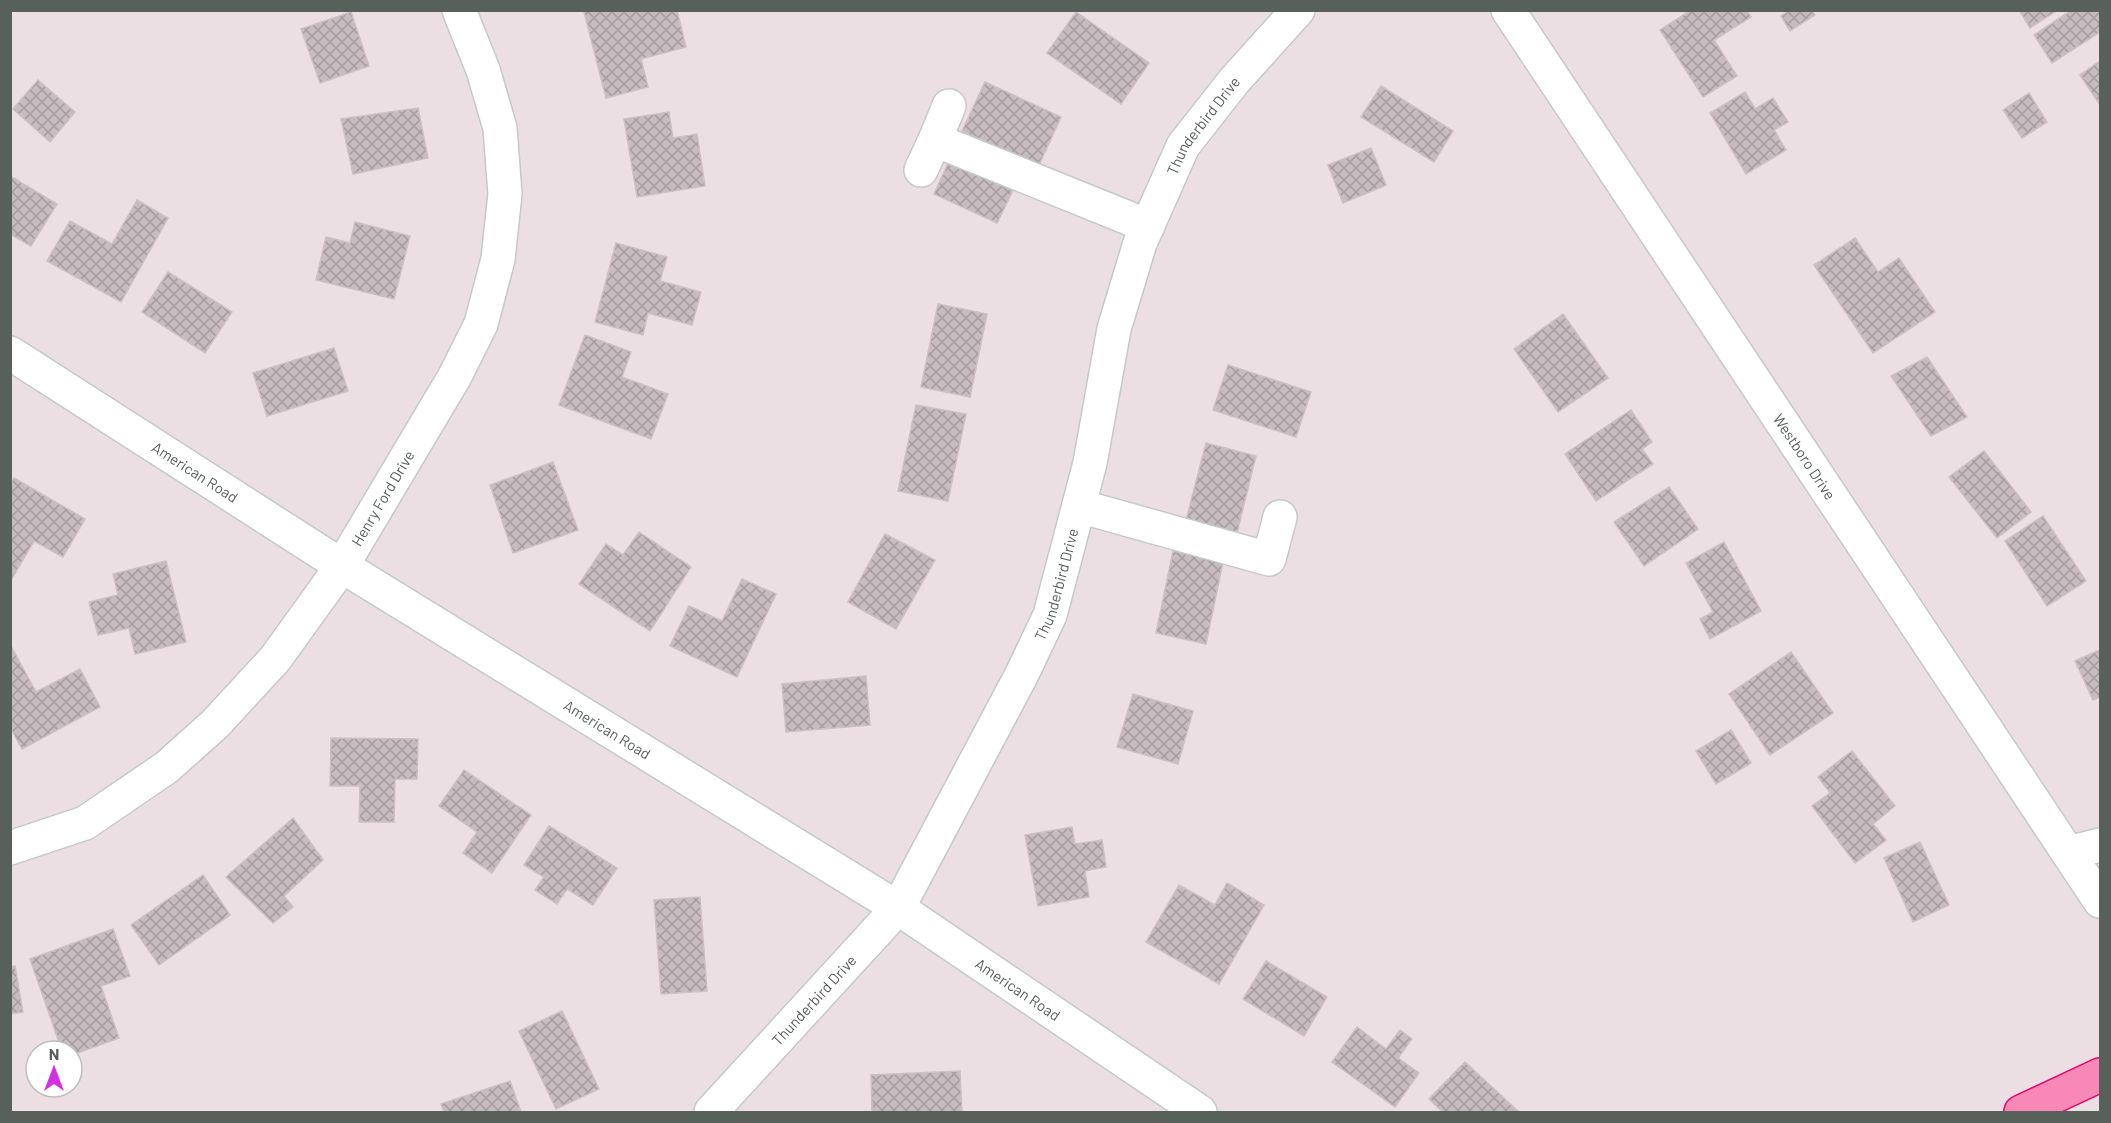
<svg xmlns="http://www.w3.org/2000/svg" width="2111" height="1123" font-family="Barlow,sans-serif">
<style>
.building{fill:url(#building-cross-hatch);stroke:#cfbec6;stroke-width:1.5}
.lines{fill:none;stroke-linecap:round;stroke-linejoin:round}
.minor-casing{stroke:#c3cac7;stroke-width:36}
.highway-casing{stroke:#e2086c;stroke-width:36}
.minor{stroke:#fff;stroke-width:33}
.highway{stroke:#f889b6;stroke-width:33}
.labels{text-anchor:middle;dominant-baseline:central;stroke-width:6;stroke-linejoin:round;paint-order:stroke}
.street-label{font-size:15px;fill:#58605c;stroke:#fff}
</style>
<defs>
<pattern id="building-cross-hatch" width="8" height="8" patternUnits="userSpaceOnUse" patternTransform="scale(1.5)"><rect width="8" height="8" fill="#c6bcc0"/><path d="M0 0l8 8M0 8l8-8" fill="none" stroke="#a49c9f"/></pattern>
</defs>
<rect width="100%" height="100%" fill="#ebdfe4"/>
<g class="building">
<path d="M591,10H677L686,47L641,59L648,87L606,98L584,12Z"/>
<path d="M1691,10H1747L1751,17L1714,40L1737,76L1703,97L1660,30Z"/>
<path d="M1790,10H1812L1815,15L1790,31L1781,16Z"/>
<path d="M2019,10H2058L2030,28Z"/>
<path d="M2072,10H2100V32L2052,63L2034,35Z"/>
<path d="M351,12L369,66L320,83L301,29Z"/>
<path d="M1076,12L1149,63L1121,104L1047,53Z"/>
<path d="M2100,61V105L2080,75Z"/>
<path d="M38,80L75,112L50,142L13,109Z"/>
<path d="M985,82L1061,117L1039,165L962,131Z"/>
<path d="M1381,86L1453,131L1434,162L1361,117Z"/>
<path d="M1745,92L1755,109L1773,98L1788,122L1774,130L1786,150L1746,174L1710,113Z"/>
<path d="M2029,93L2047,122L2022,138L2003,110Z"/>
<path d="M418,108L428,158L353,174L341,119Z"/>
<path d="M669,112L673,138L697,134L705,186L637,197L624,119Z"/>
<path d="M1371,148L1386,185L1343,203L1328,165Z"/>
<path d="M950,159L1014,188L997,223L934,194Z"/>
<path d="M10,176L57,204L31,246L10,234Z"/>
<path d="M137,200L168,218L121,302L47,261L70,221L112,244Z"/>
<path d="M355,222L410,236L394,299L316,280L326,237L350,243Z"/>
<path d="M1855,238L1878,272L1899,258L1935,312L1873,353L1814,265Z"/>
<path d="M616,243L667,257L660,281L701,292L692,325L648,313L643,335L595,322Z"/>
<path d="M168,272L232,312L205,353L142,312Z"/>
<path d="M938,304L987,314L970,397L921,387Z"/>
<path d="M1563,314L1608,378L1558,412L1514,349Z"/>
<path d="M585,335L631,352L622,377L668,394L651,439L559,405Z"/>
<path d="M334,348L348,391L267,416L253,373Z"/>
<path d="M1927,357L1967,417L1931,436L1891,376Z"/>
<path d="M1228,365L1311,392L1296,437L1213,410Z"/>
<path d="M916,405L966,414L948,501L898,491Z"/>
<path d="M1631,410L1652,442L1642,449L1653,464L1596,501L1565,454Z"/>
<path d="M1206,443L1256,456L1236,537L1185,524Z"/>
<path d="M1984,451L2031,512L1997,538L1949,477Z"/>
<path d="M553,462L578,530L513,553L490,485Z"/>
<path d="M14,478L85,519L63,557L34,541L10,582V485Z"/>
<path d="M1669,487L1698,529L1644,566L1614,522Z"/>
<path d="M2043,516L2086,581L2047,606L2005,541Z"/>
<path d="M639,532L691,567L650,631L579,584L606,544L623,555Z"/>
<path d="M885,534L935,560L896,629L848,602Z"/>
<path d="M1724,542L1761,611L1710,639L1700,619L1713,612L1686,563Z"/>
<path d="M1173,551L1223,562L1206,644L1156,633Z"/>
<path d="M166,561L186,642L135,654L129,628L98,635L89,602L118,595L113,574Z"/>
<path d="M742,579L776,594L737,677L670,646L689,606L722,621Z"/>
<path d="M10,644L36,692L80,669L100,707L22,749L10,727Z"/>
<path d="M2100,650V697L2093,700L2075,661Z"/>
<path d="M1791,652L1833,713L1770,755L1729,694Z"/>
<path d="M866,676L870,725L786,732L782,684Z"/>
<path d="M1133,694L1193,711L1178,764L1117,747Z"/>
<path d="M1731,730L1751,763L1716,784L1696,751Z"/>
<path d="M331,738L418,739L417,779H395L394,822H359L360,786H330Z"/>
<path d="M1852,751L1895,806L1873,824L1886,840L1855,863L1812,806L1830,793L1818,777Z"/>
<path d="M464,770L531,815L492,873L463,853L477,832L439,806Z"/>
<path d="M293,818L323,860L284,896L293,907L273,923L226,877Z"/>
<path d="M549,826L617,868L593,905L567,889L557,904L535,890L544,877L524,865Z"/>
<path d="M1072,827L1075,844L1102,840L1106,867L1085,871L1089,897L1038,906L1025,835Z"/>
<path d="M1920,842L1949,905L1913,922L1884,858Z"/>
<path d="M203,875L230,915L159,965L131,925Z"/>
<path d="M1227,883L1264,905L1219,984L1146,942L1179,885L1215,905Z"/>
<path d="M700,897L707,991L661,994L654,900Z"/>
<path d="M113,929L130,976L101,986L119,1038L72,1055V1051H62L30,959Z"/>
<path d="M1266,961L1327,997L1304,1036L1243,999Z"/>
<path d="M15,966L23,1012L10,1014V967Z"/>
<path d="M562,1011L599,1089L556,1109L519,1031Z"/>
<path d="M1357,1027L1386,1049L1400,1030L1412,1039L1398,1058L1419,1073L1395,1107L1332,1062Z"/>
<path d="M1465,1062L1519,1112H1443L1429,1099Z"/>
<path d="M960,1071L962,1112H872L871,1075Z"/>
<path d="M510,1081L521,1112H444L441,1104Z"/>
</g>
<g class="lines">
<defs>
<g id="minor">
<path id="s1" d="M1508,10L2100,901"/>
<path d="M949,106L935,140L1148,226"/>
<path d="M921,170L935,140"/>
<path id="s2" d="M10,353L342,566L898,908L1200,1112"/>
<path d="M1079,506L1269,559L1280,517"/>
<path id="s3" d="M10,848L85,823L167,767L215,724L275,659L342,566L455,376L481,324L498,259L505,194L500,128L483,70L459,10"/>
<path d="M2068,853L2100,845"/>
<path id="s4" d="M711,1112L898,908L1022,674L1050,615L1090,463L1114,329L1140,243L1183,146L1234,81L1298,10"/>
</g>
<path id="highway" d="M2021,1112L2100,1075"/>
</defs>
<use href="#minor" class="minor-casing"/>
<use href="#highway" class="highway-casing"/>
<use href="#minor" class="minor"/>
<use href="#highway" class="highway"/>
</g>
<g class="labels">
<g class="street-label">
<text stroke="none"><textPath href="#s4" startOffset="1124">Thunderbird Drive</textPath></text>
<text stroke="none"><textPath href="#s1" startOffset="536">Westboro Drive</textPath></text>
<text stroke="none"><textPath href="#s2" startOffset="220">American Road</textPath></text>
<text stroke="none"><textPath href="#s3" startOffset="525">Henry Ford Drive</textPath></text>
<text stroke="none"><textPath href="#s4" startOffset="638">Thunderbird Drive</textPath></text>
<text stroke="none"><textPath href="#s2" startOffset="706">American Road</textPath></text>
<text stroke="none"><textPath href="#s2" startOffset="1192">American Road</textPath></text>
<text stroke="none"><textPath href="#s4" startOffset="152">Thunderbird Drive</textPath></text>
</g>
</g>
<rect width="2111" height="1123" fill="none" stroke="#58605c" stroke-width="24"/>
<g transform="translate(54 1069)"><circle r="28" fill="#ffffff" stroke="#bcbfbe" stroke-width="1.5"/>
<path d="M0-4.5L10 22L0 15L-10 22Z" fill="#d62fe2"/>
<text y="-9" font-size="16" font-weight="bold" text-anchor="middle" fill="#58605c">N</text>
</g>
</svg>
